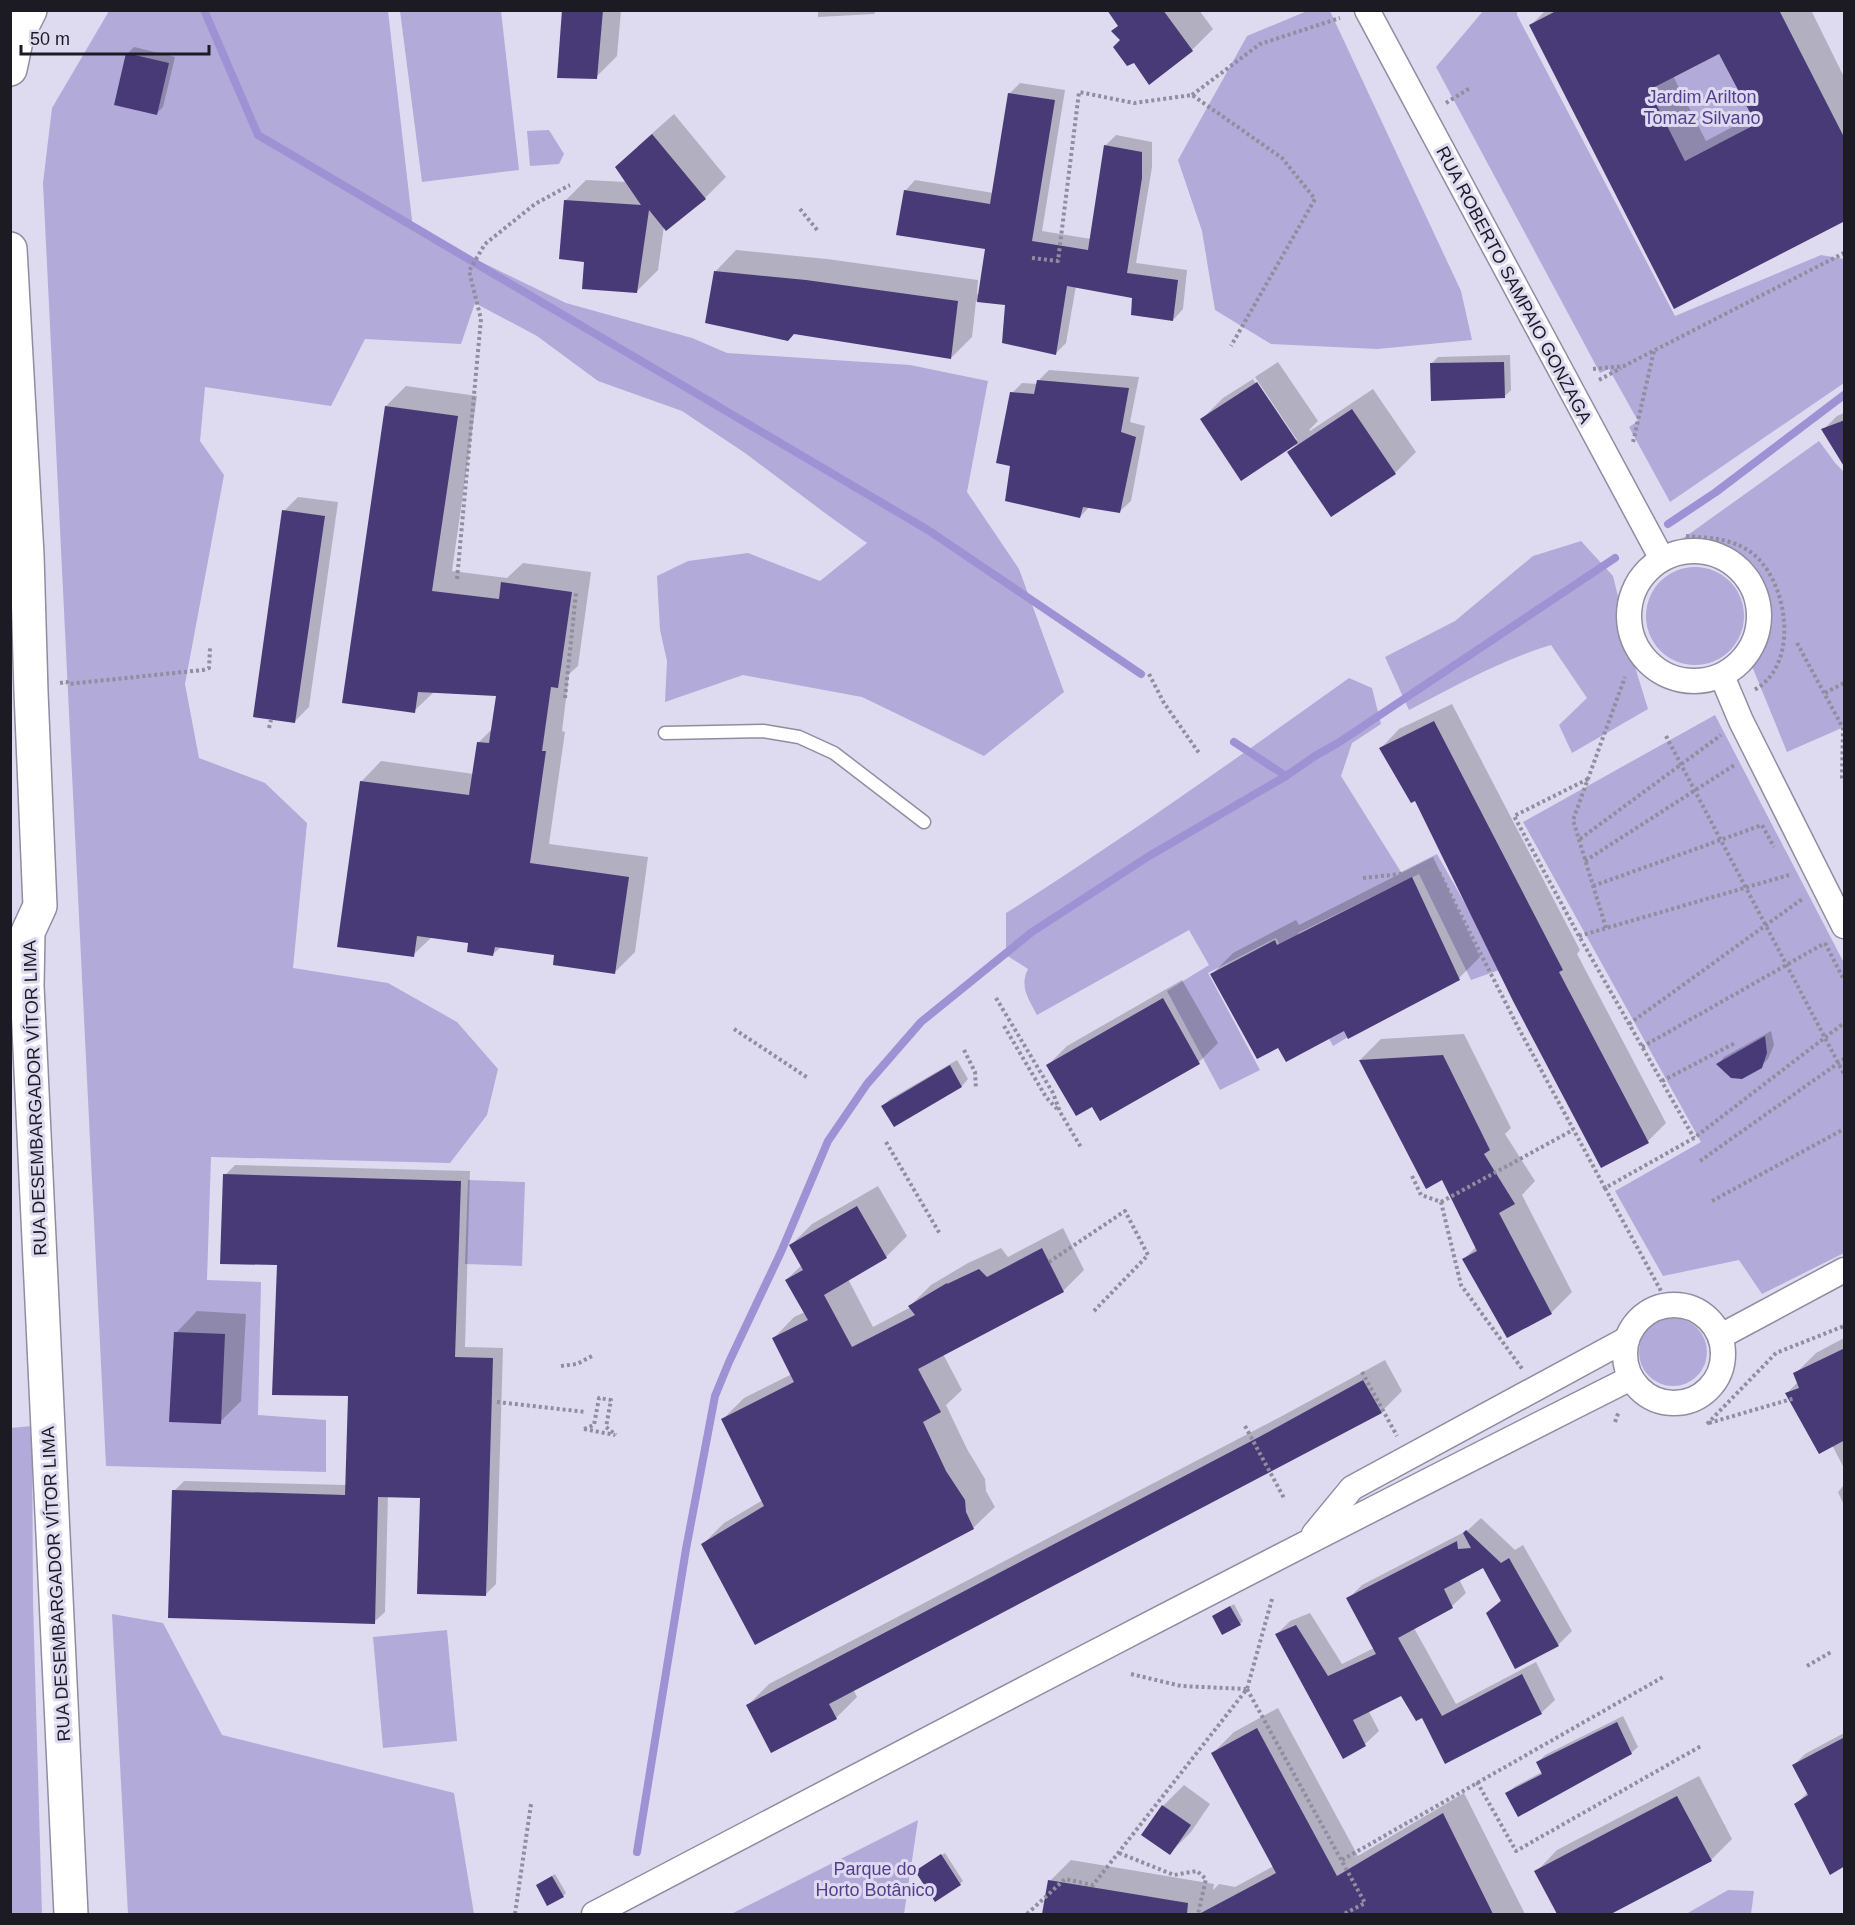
<svg xmlns="http://www.w3.org/2000/svg" width="1855" height="1925" font-family="Arial,sans-serif">
<style>
.green{fill:#b2aad9}
.shadow{fill:#0003;fill-rule:evenodd}
.lines{fill:none;stroke-linecap:round;stroke-linejoin:round}
.stream{stroke:#9e92d5;stroke-width:8}
.building{fill:#483a76;fill-rule:evenodd}
.service-casing{stroke:#8f8da1;stroke-width:15}
.minor-casing{stroke:#8f8da1;stroke-width:27}
.secondary-casing{stroke:#8f8da1;stroke-width:36}
.path{stroke:#908e9e;stroke-width:4;stroke-dasharray:3 3;stroke-linecap:butt}
.service{stroke:#fff;stroke-width:12}
.minor{stroke:#fff;stroke-width:24}
.secondary{stroke:#fff;stroke-width:33}
.labels{text-anchor:middle;dominant-baseline:central;stroke-width:6;stroke-linejoin:round;paint-order:stroke}
.park-label{font-size:18px;fill:#543f8f;stroke:#dedbf1}
.street-label{font-size:18px;fill:#1c1b23;stroke:#dedbf1}
</style>
<rect width="100%" height="100%" fill="#dedbf1"/>
<g class="green">
<path d="M109,11H388L413,229L566,303L692,338L727,353L910,365L988,381L967,492L1019,569L1064,692L984,756L862,697L743,675L665,702L667,661L660,630L657,576L688,561L748,553L820,581L867,543L829,516L745,453L682,411L598,381L537,336L475,303L461,344L365,339L331,406L205,387L200,441L224,475L185,684L199,758L265,783L307,823L293,968L388,983L457,1022L498,1069L487,1115L450,1163L211,1157L207,1280L261,1282L258,1415L326,1420V1472L106,1466L43,183L52,108Z"/>
<path d="M400,11H501L519,170L422,182Z"/>
<path d="M1307,11H1330L1461,291L1472,340L1377,349L1271,344L1215,310L1202,231L1178,160L1247,36Z"/>
<path d="M1483,11H1517V15L1675,316L1821,255L1844,259V383L1670,502L1629,427L1638,421L1609,369L1600,373L1436,67Z"/>
<path d="M1719,54L1756,124L1685,161L1649,90Z"/>
<path d="M549,130L564,154L559,164L530,166L527,131Z"/>
<path d="M1819,441L1836,464L1844,472V727L1787,752L1747,654C1751,646 1757,637 1758,629C1765,595 1741,558 1707,551C1700,550 1691,551 1684,551L1678,542Z"/>
<path d="M1581,541L1613,576L1636,670L1648,709L1572,753L1559,725L1587,698L1551,645C1501,660 1455,686 1409,710L1385,657L1455,621L1533,556Z"/>
<circle cx="1695" cy="616" r="49"/>
<path d="M1349,678L1372,688L1381,724L1352,743L1341,776L1401,872L1437,854L1502,969L1471,980L1419,874L1298,933L1348,1037L1333,1046L1276,938L1208,973L1260,1070L1220,1090L1167,991L1209,965L1189,930L1037,1015C1029,1000 1019,986 1028,969L1006,955V913C1123,839 1236,759 1349,678Z"/>
<path d="M1715,715L1844,963V1253L1762,1294L1739,1260L1663,1276L1615,1191L1701,1142L1523,822Z"/>
<path d="M468,1180L525,1182L522,1266L465,1264Z"/>
<circle cx="1673" cy="1352" r="34"/>
<path d="M32,1426L33,1602L42,1914H11L10,1428Z"/>
<path d="M112,1614L163,1623L222,1735L454,1793L474,1914H128Z"/>
<path d="M447,1630L457,1741L383,1748L373,1637Z"/>
<path d="M918,1820L904,1914H731Z"/>
<path d="M1728,1890L1754,1891L1751,1914H1686Z"/>
</g>
<g class="shadow">
<path d="M563,10H621L617,56L596,77Z"/>
<path d="M818,10H877L874,14L818,17Z"/>
<path d="M1109,10H1199L1213,29L1192,50L1120,25Z"/>
<path d="M1546,10H1811L1844,77V220L1675,307L1531,25ZM1720,52L1753,116L1706,141L1673,76Z"/>
<path d="M134,47L175,57L163,107L156,114L127,54Z"/>
<path d="M1020,83L1065,90L1042,231L1091,239L1105,146L1116,135L1152,142V167L1136,263L1187,270L1183,309L1173,320L1133,297L1076,286L1066,343L1056,353L1007,304L976,301L972,337L951,358L715,272L736,250L827,259L978,280L977,294H979L987,248L905,191L915,180L993,193L1009,94Z"/>
<path d="M674,114L726,177L705,198L664,226L658,270L637,291L585,261L565,201L586,180L627,182L638,146Z"/>
<path d="M1510,355L1511,390L1504,397L1431,364L1438,357Z"/>
<path d="M1278,362L1318,421L1309,430L1310,431L1373,389L1416,452L1395,473L1289,452L1298,443L1202,419L1223,398L1253,379L1293,440H1297L1255,377Z"/>
<path d="M1049,370L1139,377L1130,422L1145,426L1131,501L1120,511L1090,506L1080,517L1011,465L1012,393L1022,383L1038,384V381Z"/>
<path d="M406,386L477,396L452,571L507,578L523,563L591,572L578,666L569,674L562,731L565,732L549,844L648,857L635,952L615,972L556,954L501,947L493,954L469,942L432,937L413,955L361,782L381,761L474,774L478,743L493,728L498,695L434,692L414,711L386,406Z"/>
<path d="M1844,413V461L1823,430L1837,416Z"/>
<path d="M298,497L338,502L309,707L295,721L284,511Z"/>
<path d="M1452,704L1580,950L1577,954L1666,1123L1648,1141L1381,748L1399,729Z"/>
<path d="M1433,857L1480,957L1459,978L1344,1029L1278,1046L1212,974L1233,953L1296,920L1299,925Z"/>
<path d="M1182,980L1218,1043L1199,1062L1101,1119L1093,1105L1048,1065L1067,1046Z"/>
<path d="M1771,1031L1774,1045L1768,1059L1761,1066L1718,1064L1724,1057Z"/>
<path d="M1464,1034L1511,1128L1505,1134L1535,1181L1522,1195L1572,1292L1551,1313L1464,1259L1477,1246L1443,1178L1426,1187L1360,1060L1381,1039Z"/>
<path d="M957,1060L968,1079L962,1086L894,1125L883,1106L890,1099Z"/>
<path d="M235,1165L470,1171L465,1347L503,1348L496,1584L485,1595L422,1496L388,1495L385,1612L374,1622L174,1491L184,1481L346,1485L349,1395L278,1264L225,1175Z"/>
<path d="M878,1186L907,1236L886,1257L848,1279L873,1327L911,1307L910,1306L931,1285L968,1263L1001,1248L1008,1257L1063,1228L1084,1270L1063,1291L943,1354L962,1390L946,1405L967,1449L985,1479L986,1491L995,1507L973,1528L756,1643L703,1544L724,1523L763,1500L723,1419L744,1398L792,1374L773,1339L794,1317L805,1312L786,1280L802,1265L791,1245L812,1224Z"/>
<path d="M197,1311L246,1314L241,1401L220,1422L176,1333Z"/>
<path d="M1844,1338V1468L1832,1445L1787,1393L1798,1382L1795,1374L1816,1353Z"/>
<path d="M1385,1360L1402,1391L1381,1412L853,1689L857,1697L836,1718L748,1705L769,1684L1282,1416Z"/>
<path d="M1844,1485V1505L1838,1492Z"/>
<path d="M1481,1518L1515,1550L1523,1545L1572,1631L1559,1644L1516,1667L1488,1613L1502,1599L1483,1566L1459,1579L1466,1593L1452,1606L1414,1628L1456,1704L1536,1662L1555,1700L1541,1713L1445,1762L1423,1716L1402,1694L1368,1710L1379,1731L1365,1744L1343,1757L1277,1634L1290,1621L1310,1613L1342,1664L1374,1648L1348,1599L1362,1585L1468,1530Z"/>
<path d="M1234,1604L1243,1621L1240,1624L1214,1616Z"/>
<path d="M1278,1708L1358,1856L1464,1793L1525,1914H1044L1050,1881L1071,1860L1214,1884L1213,1890L1219,1884L1235,1887L1274,1866L1213,1753L1234,1732Z"/>
<path d="M1623,1716L1638,1747L1631,1753L1507,1794L1514,1787L1542,1772L1538,1762L1545,1755Z"/>
<path d="M1844,1733V1865L1796,1804L1808,1792L1794,1765L1805,1754Z"/>
<path d="M1699,1776L1732,1839L1711,1860L1608,1914H1559L1536,1872L1557,1850Z"/>
<path d="M1184,1785L1210,1804L1191,1832L1170,1853L1163,1806Z"/>
<path d="M945,1853L963,1881L960,1884L920,1868Z"/>
<path d="M555,1874L566,1893L563,1896L537,1885Z"/>
</g>
<g class="lines">
<g class="stream">
<path d="M204,10L258,135L928,530L1141,674"/>
<path d="M1668,524L1716,492L1844,395"/>
<path d="M1234,742L1286,776"/>
<path d="M637,1852L686,1549L715,1396L729,1362L781,1252L828,1141L867,1084L921,1022L1032,932L1149,856L1286,776L1315,756L1338,743L1615,558"/>
</g>
</g>
<g class="building">
<path d="M562,10H603L597,79L557,78Z"/>
<path d="M1107,10H1163L1193,51L1149,85L1134,63L1127,66L1113,47L1120,40L1111,31L1118,26Z"/>
<path d="M1558,10H1779L1845,139V221L1674,309L1529,25ZM1719,54L1756,124L1685,161L1649,90Z"/>
<path d="M126,53L169,63L157,115L114,105Z"/>
<path d="M1008,93L1055,100L1032,241L1088,250L1104,145L1142,152V178L1127,273L1178,280L1173,321L1131,315L1132,298L1067,286L1056,355L1002,343L1005,305L977,302L985,249L896,235L904,190L990,204Z"/>
<path d="M652,134L706,199L666,231L649,210L637,293L582,289L584,262L559,259L564,200L641,205L615,167Z"/>
<path d="M714,271L806,280L958,301L951,359L794,334L788,341L705,323Z"/>
<path d="M1504,362L1505,398L1431,401L1430,363Z"/>
<path d="M1037,380L1129,388L1121,432L1136,437L1120,513L1083,507L1080,518L1005,501L1010,466L996,463L1010,392L1034,394Z"/>
<path d="M1257,382L1298,443L1241,481L1200,419Z"/>
<path d="M385,406L458,416L432,591L499,599L501,582L572,592L558,688L551,687L542,751H546L530,863L629,877L615,974L553,965L554,955L495,947L493,956L467,952L468,943L417,936L414,957L337,947L360,781L469,795L477,742L489,743L496,696L418,692L415,713L342,703Z"/>
<path d="M1352,409L1396,474L1331,517L1287,452Z"/>
<path d="M1845,420V468L1821,429Z"/>
<path d="M282,510L325,516L295,723L253,717Z"/>
<path d="M1434,721L1563,970L1559,972L1649,1143L1601,1168L1513,1001L1415,801L1411,803L1379,748Z"/>
<path d="M1412,877L1460,980L1348,1039L1344,1031L1286,1062L1278,1048L1257,1059L1210,974L1275,940L1277,945Z"/>
<path d="M1163,998L1200,1064L1100,1121L1092,1107L1076,1116L1046,1065Z"/>
<path d="M1765,1036L1767,1053L1762,1068L1742,1079L1731,1078L1716,1064Z"/>
<path d="M1443,1055L1490,1150L1484,1154L1515,1204L1499,1213L1552,1314L1507,1338L1462,1259L1477,1251L1442,1180L1426,1189L1359,1060Z"/>
<path d="M950,1065L962,1087L894,1127L881,1106Z"/>
<path d="M223,1174L461,1181L455,1357L493,1358L486,1596L417,1594L420,1498L378,1497L375,1624L168,1618L172,1490L345,1495L348,1396L272,1395L277,1265L220,1264Z"/>
<path d="M857,1206L887,1258L824,1295L852,1347L915,1315L908,1306L947,1283V1284L979,1269L987,1277L1042,1248L1064,1292L918,1369L941,1412L923,1422L946,1471L965,1500L966,1512L974,1529L755,1645L701,1544L764,1506L721,1419L794,1382L772,1338L808,1320L785,1280L803,1270L789,1245Z"/>
<path d="M174,1332L225,1334L221,1424L169,1422Z"/>
<path d="M1845,1348V1440L1819,1454L1785,1393L1799,1388L1793,1373Z"/>
<path d="M1363,1380L1382,1413L829,1704L837,1719L771,1753L746,1705L1259,1437Z"/>
<path d="M1466,1530L1501,1563L1509,1558L1559,1646L1515,1669L1486,1613L1501,1601L1483,1568L1444,1589L1453,1608L1398,1638L1442,1716L1522,1674L1542,1714L1445,1764L1422,1718L1416,1721L1401,1696L1353,1720L1366,1746L1343,1759L1275,1634L1296,1625L1328,1676L1376,1654L1346,1598L1457,1541L1458,1549L1471,1548L1463,1533Z"/>
<path d="M1230,1606L1241,1625L1222,1635L1212,1616Z"/>
<path d="M1617,1722L1632,1754L1518,1817L1505,1793L1542,1774L1536,1762Z"/>
<path d="M1257,1728L1337,1876L1443,1813L1493,1914H1199L1276,1873L1211,1753Z"/>
<path d="M1845,1737V1866L1830,1875L1794,1804L1808,1795L1792,1765Z"/>
<path d="M1677,1796L1712,1861L1611,1914H1557L1534,1871Z"/>
<path d="M1162,1805L1191,1825L1170,1855L1141,1835Z"/>
<path d="M941,1854L961,1885L935,1902L915,1871Z"/>
<path d="M552,1876L564,1897L547,1906L536,1885Z"/>
<path d="M1048,1880L1188,1903L1187,1914H1042Z"/>
</g>
<g class="lines">
<defs>
<path id="service" d="M665,733L763,731L799,737L834,753L924,822"/>
<g id="minor">
<path d="M1367,10L1662,559"/>
<circle cx="1694" cy="616" r="65"/>
<path d="M1722,676L1741,721L1844,926"/>
<circle cx="1674" cy="1354" r="49"/>
<path d="M1721,1336L1844,1270"/>
<path d="M1314,1534L1352,1488L1627,1339"/>
<path d="M594,1914C939,1733 1283,1553 1631,1378"/>
</g>
<g id="secondary">
<path d="M10,69L17,36L30,10"/>
<path d="M10,249L27,555L31,692L40,906L28,932L27,986L71,1914"/>
</g>
</defs>
<use href="#service" class="service-casing"/>
<use href="#minor" class="minor-casing"/>
<use href="#secondary" class="secondary-casing"/>
<g class="path">
<path d="M1192,95L1260,44L1340,18"/>
<path d="M1446,103L1470,88"/>
<path d="M800,209L818,231"/>
<path d="M1032,258L1058,261L1079,92L1134,103L1192,95L1282,158L1315,199L1231,346"/>
<path d="M1593,369L1624,366L1844,253"/>
<path d="M1599,380L1621,368"/>
<path d="M1633,442L1654,351"/>
<path d="M1686,536C1710,538 1732,538 1752,553C1789,582 1800,666 1754,690"/>
<path d="M457,579L481,319L469,271L485,244L535,204L570,185"/>
<path d="M1797,643L1843,728L1842,777L1844,781"/>
<path d="M1149,674L1164,703L1199,753"/>
<path d="M60,683L67,682L68,684L203,670L209,668L210,648"/>
<path d="M1825,693L1844,683"/>
<path d="M565,698L576,593"/>
<path d="M269,728L271,720"/>
<path d="M1666,736L1844,1074"/>
<path d="M1588,779L1514,816L1579,936L1694,1138"/>
<path d="M1580,839L1721,735"/>
<path d="M1585,861L1736,764"/>
<path d="M1363,878L1438,870L1519,1029L1605,1188L1694,1138L1844,1023"/>
<path d="M1593,886L1762,825L1774,847"/>
<path d="M1606,928L1573,820L1625,677"/>
<path d="M1579,936L1789,875"/>
<path d="M1825,943L1844,980"/>
<path d="M996,998L1053,1093L1060,1112L1082,1149"/>
<path d="M1629,1024L1802,899"/>
<path d="M1004,1026L1046,1097L1057,1109"/>
<path d="M734,1029L808,1078"/>
<path d="M1642,1047L1825,943"/>
<path d="M964,1050L975,1072L976,1089"/>
<path d="M1662,1081L1735,1043"/>
<path d="M886,1142L940,1234"/>
<path d="M1700,1161L1844,1059"/>
<path d="M1412,1176L1421,1195L1441,1202L1461,1285L1523,1370"/>
<path d="M1605,1188L1661,1291"/>
<path d="M1712,1201L1844,1129"/>
<path d="M1441,1202L1573,1130"/>
<path d="M1049,1262L1125,1211L1148,1255L1094,1311"/>
<path d="M561,1366L577,1364L592,1356"/>
<path d="M1362,1372L1397,1436"/>
<path d="M497,1402L586,1412"/>
<path d="M1615,1422L1619,1411"/>
<path d="M1709,1423L1795,1398"/>
<path d="M1707,1424L1776,1353L1844,1326"/>
<path d="M1245,1426L1284,1498"/>
<path d="M584,1429L594,1425L599,1398L611,1400L606,1427L616,1435"/>
<path d="M584,1429L615,1435"/>
<path d="M1807,1666L1831,1652"/>
<path d="M1131,1674L1181,1686L1246,1689"/>
<path d="M1247,1689L1365,1903L1344,1914"/>
<path d="M1477,1782L1516,1851L1701,1746"/>
<path d="M1119,1853L1174,1875L1197,1871L1206,1879L1198,1914"/>
<path d="M1342,1860L1663,1677"/>
<path d="M515,1914L531,1804"/>
<path d="M1027,1914L1065,1879L1093,1885L1247,1689L1272,1599"/>
</g>
<use href="#service" class="service"/>
<use href="#minor" class="minor"/>
<use href="#secondary" class="secondary"/>
</g>
<g class="labels">
<g class="park-label">
<text x="1702" y="97">Jardim Arilton<tspan x="1702" dy="21">Tomaz Silvano</tspan></text>
<text x="875" y="1869">Parque do<tspan x="875" dy="21">Horto Botânico</tspan></text>
</g>
<g class="street-label">
<text transform="translate(1514 285) rotate(62)">RUA ROBERTO SAMPAIO GONZAGA</text>
<text transform="translate(35 1098) rotate(-92)">RUA DESEMBARGADOR VÍTOR LIMA</text>
<text transform="translate(56 1584) rotate(-93)">RUA DESEMBARGADOR VÍTOR LIMA</text>
</g>
</g>
<rect width="1855" height="1925" fill="none" stroke="#1c1b23" stroke-width="24"/>
<path d="M21 45v9h188v-9" fill="none" stroke="#1c1b23" stroke-width="3"/>
<text x="30" y="45" font-size="18" fill="#1c1b23" stroke="#dedbf1" stroke-width="4.5" paint-order="stroke">50 m</text>
</svg>
